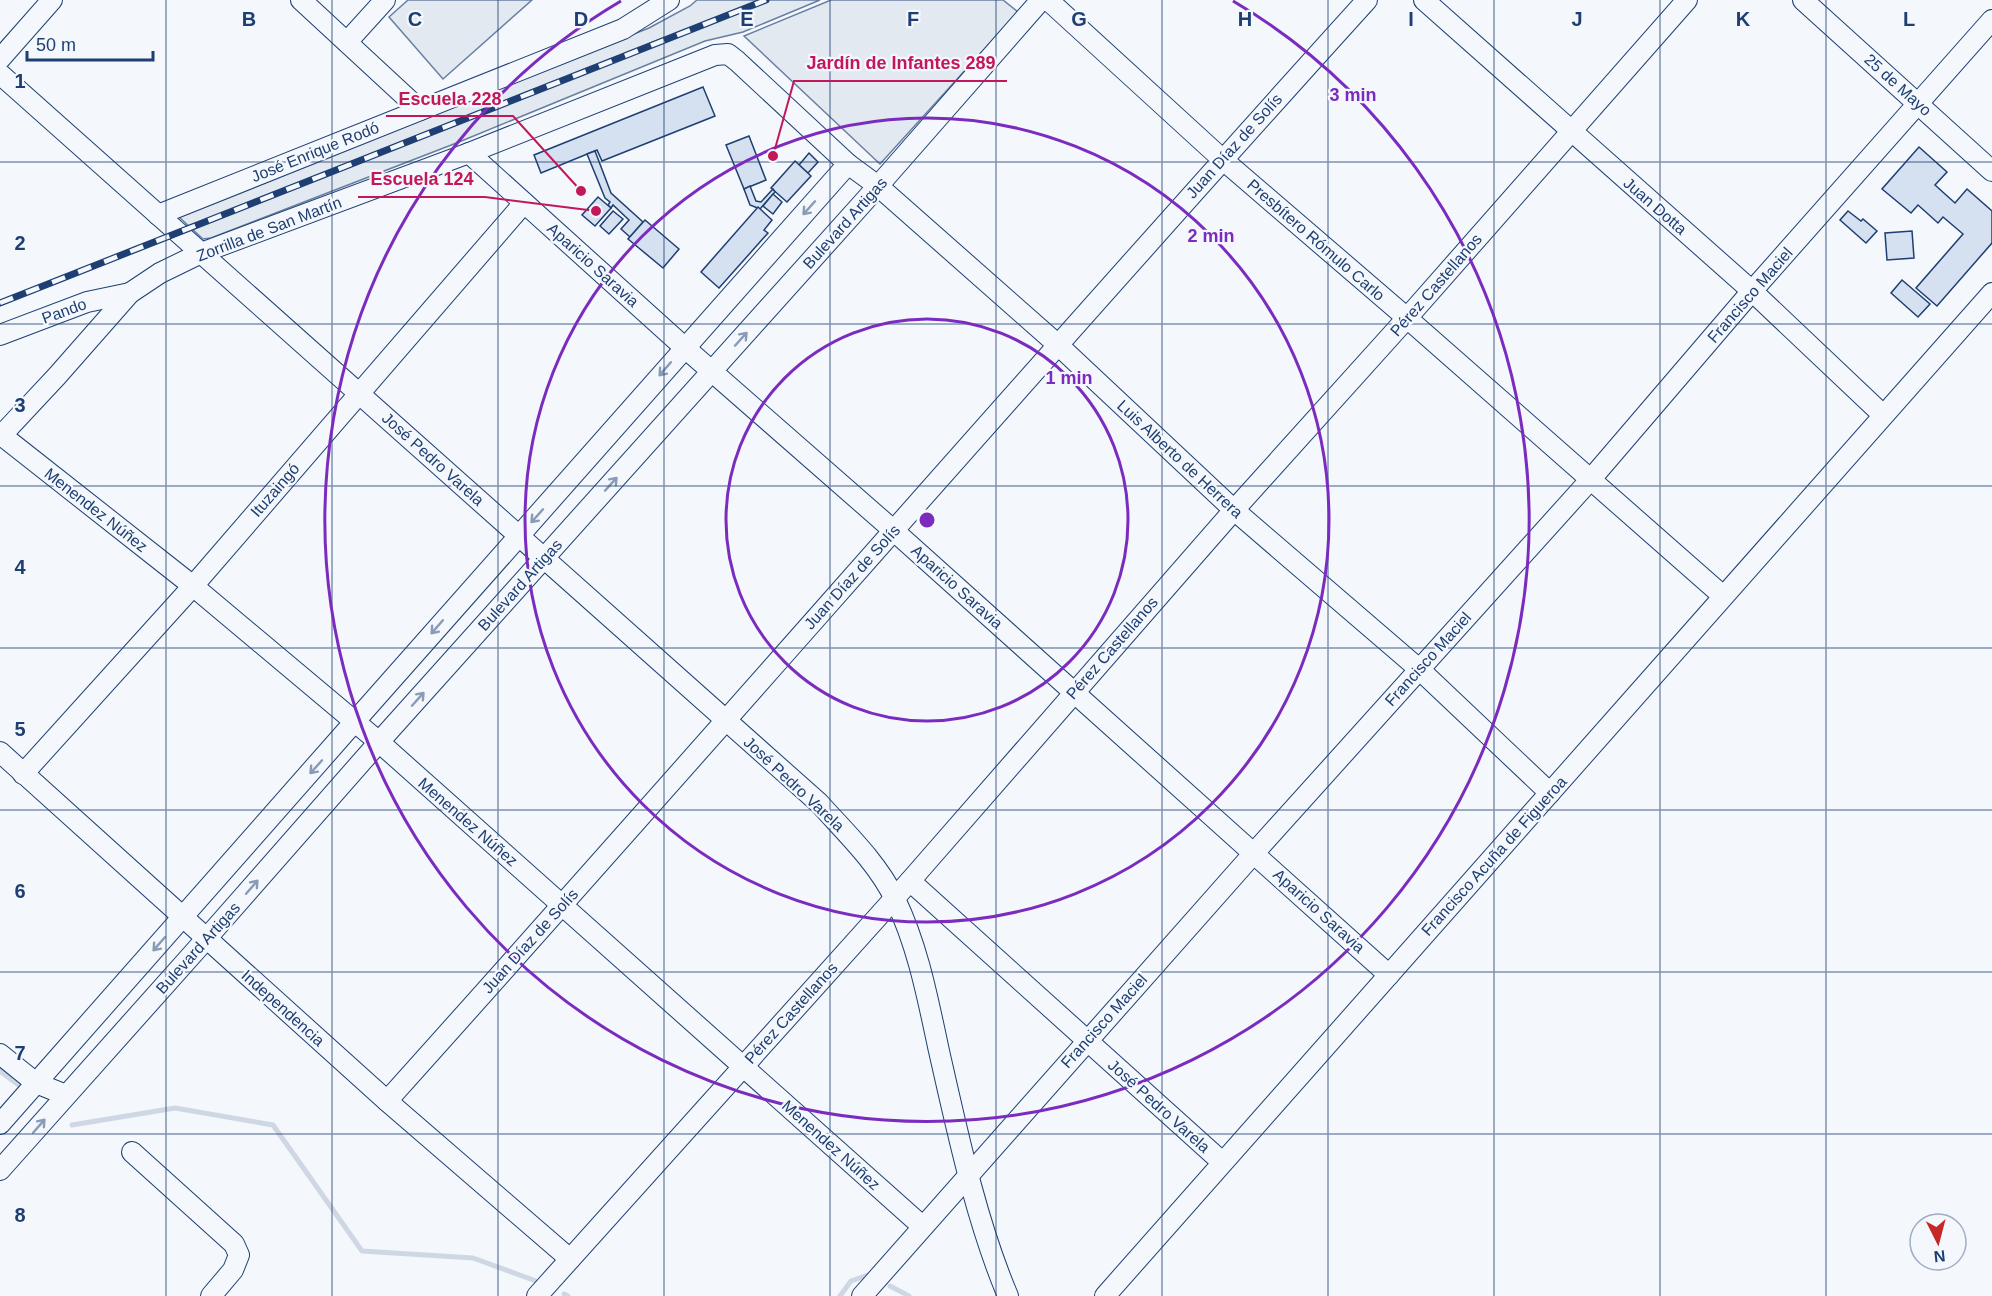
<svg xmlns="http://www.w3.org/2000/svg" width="1992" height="1296" font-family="Helvetica,sans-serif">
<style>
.green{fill:#e3e9f0;stroke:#687fa3;stroke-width:1.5}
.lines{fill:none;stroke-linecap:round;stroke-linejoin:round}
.stream{stroke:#cfd7e4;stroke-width:5}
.building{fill:#d5e0f0;stroke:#1d3f73;stroke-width:1.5}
.minor-casing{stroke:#1d3f73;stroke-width:22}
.minor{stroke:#f4f7fb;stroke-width:20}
.rail-casing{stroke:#1d3f73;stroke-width:7}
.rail{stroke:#f4f7fb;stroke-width:4.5;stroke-dasharray:14;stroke-linecap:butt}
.oneway{stroke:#889bb7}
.grid{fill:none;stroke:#1d3f73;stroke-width:1.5;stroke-opacity:0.55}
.ring{fill:none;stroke:#7b2cbf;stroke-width:3}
.labels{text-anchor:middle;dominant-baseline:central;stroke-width:4.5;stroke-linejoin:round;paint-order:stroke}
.street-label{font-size:16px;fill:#1d3f73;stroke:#f4f7fb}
.grid-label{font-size:20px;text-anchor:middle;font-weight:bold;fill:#1d3f73;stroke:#f4f7fb;stroke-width:4.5;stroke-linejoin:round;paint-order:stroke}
.centre{fill:#7b2cbf;stroke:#f4f7fb;stroke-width:3}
.ring-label{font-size:18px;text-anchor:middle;font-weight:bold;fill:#7b2cbf;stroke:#f4f7fb;stroke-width:4.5;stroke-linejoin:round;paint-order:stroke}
.leader{fill:none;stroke:#c2185b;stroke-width:2}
.callout-dot{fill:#c2185b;stroke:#f4f7fb;stroke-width:2}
.callout-label{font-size:18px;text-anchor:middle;font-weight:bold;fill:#c2185b;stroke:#f4f7fb;stroke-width:4.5;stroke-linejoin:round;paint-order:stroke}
</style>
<rect width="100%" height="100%" fill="#f4f7fb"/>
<g class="green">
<path d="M408,0H532L443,79L389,17Z"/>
<path d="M697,0H820L743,32L705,41L459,142L211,238L203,239L179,217V215L224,196L649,28L690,6Z"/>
<path d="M831,0H1003L1018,12L880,164L744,36Z"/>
</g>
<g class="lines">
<g class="stream">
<path d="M0,1071L20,1086"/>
<path d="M72,1125L175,1108L273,1125L362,1251L473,1258L536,1281"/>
<path d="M890,1286L909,1296"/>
<path d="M564,1294L568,1296"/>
<path d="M840,1296L851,1281L868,1275"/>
</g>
</g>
<g class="building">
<path d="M703,87L715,116L602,161L597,150L541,173L534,155Z"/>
<path d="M749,136L766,180L744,189L726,145Z"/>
<path d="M1919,147L1947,172L1935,185L1955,203L1967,189L1992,211V243L1937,306L1916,288L1963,234L1943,217L1938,223L1918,205L1911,213L1882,189Z"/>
<path d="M595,151L611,193L643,222L630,237L621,229L629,220L613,205L611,208L608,205L610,202L605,198L587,154Z"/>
<path d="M809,153L818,162L808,173L799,165Z"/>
<path d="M795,161L811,176L787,202L771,188Z"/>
<path d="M750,186L756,201L761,202L773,189L775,192L760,209L750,205L744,189Z"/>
<path d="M773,194L782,202L773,214L763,206Z"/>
<path d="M598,197L611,208L595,226L582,215Z"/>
<path d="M758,207L772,220L764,230L768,233L719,288L701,272Z"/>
<path d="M613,211L623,219L609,234L600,226Z"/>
<path d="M1848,211L1861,221L1863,219L1877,231L1866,243L1840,220Z"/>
<path d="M645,220L679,249L663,268L628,239Z"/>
<path d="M1912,231L1914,258L1887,260L1885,233Z"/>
<path d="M1902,280L1930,304L1918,317L1891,293Z"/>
</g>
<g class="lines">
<defs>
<g id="minor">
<path d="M301,0L420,110"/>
<path d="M1048,0L1222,159L1407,318L1723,596"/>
<path d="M1424,0L1752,291L1883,415"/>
<path d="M1803,0L1992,171"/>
<path d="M347,42L385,0"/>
<path d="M0,59L52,0"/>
<path d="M0,74L819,803C845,832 877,862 895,899C918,946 928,1000 939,1051C957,1130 976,1221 1008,1296"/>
<path d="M469,153L684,347L893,530L1389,975"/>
<path d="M158,215L623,29L669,0"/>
<path d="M0,335L87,302L130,293"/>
<path d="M0,434L193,586L379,742L922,1226"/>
<path d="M0,437L57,376L130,293L160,273L201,253L469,153L715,55L728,54L737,61L848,164L878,186L1057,344L1234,510L1419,669L1550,793"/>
<path d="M0,752L387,1101L570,1259"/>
<path d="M23,774L193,586L524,203"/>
<path d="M910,881L1222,1162"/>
<path d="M0,1054L36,1083L66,1095"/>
<path d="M387,1101C715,736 1037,364 1367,0"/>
<path d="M0,1124C283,804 563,483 848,164"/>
<path d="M132,1152L234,1244L239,1255L233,1270L211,1296"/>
<path d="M0,1170L206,939L379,742L878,186L1041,0"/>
<path d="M537,1296L910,881L1234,510L1407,318L1687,0"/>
<path d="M862,1296L1254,853L1591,479L1752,291L1992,20"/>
<path d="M1105,1296L1992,293"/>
</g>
</defs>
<use href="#minor" class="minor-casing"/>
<use href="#minor" class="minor"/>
<defs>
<path id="rail" d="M0,303L766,0"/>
</defs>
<use href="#rail" class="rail-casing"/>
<use href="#rail" class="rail"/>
</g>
<defs><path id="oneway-shaft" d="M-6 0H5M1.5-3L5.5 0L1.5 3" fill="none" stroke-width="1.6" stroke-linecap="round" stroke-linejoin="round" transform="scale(1.5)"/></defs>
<g class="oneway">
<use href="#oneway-shaft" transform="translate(809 208) rotate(132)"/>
<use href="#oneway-shaft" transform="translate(741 339) rotate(-48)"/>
<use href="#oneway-shaft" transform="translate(665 369) rotate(131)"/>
<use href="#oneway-shaft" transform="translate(611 484) rotate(-48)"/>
<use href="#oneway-shaft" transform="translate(537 516) rotate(132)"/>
<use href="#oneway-shaft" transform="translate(437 627) rotate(131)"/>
<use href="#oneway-shaft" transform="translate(418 699) rotate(-48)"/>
<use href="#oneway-shaft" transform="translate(316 767) rotate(132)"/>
<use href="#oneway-shaft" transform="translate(252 887) rotate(-49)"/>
<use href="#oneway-shaft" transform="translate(159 944) rotate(131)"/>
<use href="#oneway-shaft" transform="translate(39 1126) rotate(-49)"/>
</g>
<path class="grid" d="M166,0V1296M332,0V1296M498,0V1296M664,0V1296M830,0V1296M996,0V1296M1162,0V1296M1328,0V1296M1494,0V1296M1660,0V1296M1826,0V1296M0,162H1992M0,324H1992M0,486H1992M0,648H1992M0,810H1992M0,972H1992M0,1134H1992"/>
<g class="ring">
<circle cx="927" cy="520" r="201"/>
<circle cx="927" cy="520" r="402"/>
<path d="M1233 1A602 602 0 1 1 621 1"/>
</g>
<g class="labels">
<g class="street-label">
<text transform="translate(1898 85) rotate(42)">25 de Mayo</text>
<text transform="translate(1234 146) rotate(-48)">Juan Díaz de Solís</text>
<text transform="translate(315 152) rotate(-22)">José Enrique Rodó</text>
<text transform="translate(1655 206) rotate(41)">Juan Dotta</text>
<text transform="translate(845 223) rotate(-48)">Bulevard Artigas</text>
<text transform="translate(269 229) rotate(-21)">Zorrilla de San Martín</text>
<text transform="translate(1316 240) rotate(41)">Presbítero Rómulo Carlo</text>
<text transform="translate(593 265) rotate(42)">Aparicio Saravia</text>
<text transform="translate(1436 285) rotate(-49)">Pérez Castellanos</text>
<text transform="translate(1750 295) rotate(-49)">Francisco Maciel</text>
<text transform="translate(64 311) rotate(-20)">Pando</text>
<text transform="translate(433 459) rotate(42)">José Pedro Varela</text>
<text transform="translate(1180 459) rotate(43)">Luis Alberto de Herrera</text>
<text transform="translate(275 490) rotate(-49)">Ituzaingó</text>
<text transform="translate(96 510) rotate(38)">Menendez Núñez</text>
<text transform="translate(852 577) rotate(-48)">Juan Díaz de Solís</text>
<text transform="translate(520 585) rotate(-48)">Bulevard Artigas</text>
<text transform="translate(957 587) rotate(42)">Aparicio Saravia</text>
<text transform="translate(1112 648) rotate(-49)">Pérez Castellanos</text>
<text transform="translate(1428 659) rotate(-48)">Francisco Maciel</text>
<text transform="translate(794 784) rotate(43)">José Pedro Varela</text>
<text transform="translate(468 822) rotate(41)">Menendez Núñez</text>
<text transform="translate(1494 856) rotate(-48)">Francisco Acuña de Figueroa</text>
<text transform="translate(1319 911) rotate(42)">Aparicio Saravia</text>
<text transform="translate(530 941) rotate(-48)">Juan Díaz de Solís</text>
<text transform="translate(198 948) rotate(-48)">Bulevard Artigas</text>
<text transform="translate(283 1008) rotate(42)">Independencia</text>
<text transform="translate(791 1013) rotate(-48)">Pérez Castellanos</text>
<text transform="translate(1104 1021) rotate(-48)">Francisco Maciel</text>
<text transform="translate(1159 1106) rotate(42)">José Pedro Varela</text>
<text transform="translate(831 1145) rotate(42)">Menendez Núñez</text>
</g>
</g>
<g class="grid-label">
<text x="249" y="26">B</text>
<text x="415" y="26">C</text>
<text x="581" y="26">D</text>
<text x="747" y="26">E</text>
<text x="913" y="26">F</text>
<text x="1079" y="26">G</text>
<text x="1245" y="26">H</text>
<text x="1411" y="26">I</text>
<text x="1577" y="26">J</text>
<text x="1743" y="26">K</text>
<text x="1909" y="26">L</text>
<text x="20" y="88">1</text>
<text x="20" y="250">2</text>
<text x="20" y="412">3</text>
<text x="20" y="574">4</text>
<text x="20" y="736">5</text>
<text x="20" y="898">6</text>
<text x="20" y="1060">7</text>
<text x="20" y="1222">8</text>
</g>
<circle cx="927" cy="520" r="9" class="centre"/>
<g class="ring-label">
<text x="1353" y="101">3 min</text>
<text x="1211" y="242">2 min</text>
<text x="1069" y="384">1 min</text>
</g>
<path class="leader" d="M773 156L794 81H1007M581 191L513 116H386M596 211L485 197H358"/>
<g class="callout-dot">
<circle cx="773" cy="156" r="6"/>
<circle cx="581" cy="191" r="6"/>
<circle cx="596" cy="211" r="6"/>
</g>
<g class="callout-label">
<text x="901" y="69">Jardín de Infantes 289</text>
<text x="450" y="105">Escuela 228</text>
<text x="422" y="185">Escuela 124</text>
</g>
<g transform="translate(1938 1242) rotate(174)"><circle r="28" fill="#f4f7fb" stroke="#9eadc5" stroke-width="1.5"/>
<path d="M0-4.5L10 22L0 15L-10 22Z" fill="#c62828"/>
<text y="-9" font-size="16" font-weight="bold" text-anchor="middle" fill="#1d3f73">N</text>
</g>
<path d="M27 51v9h126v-9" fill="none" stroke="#1d3f73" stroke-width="3"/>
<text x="36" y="51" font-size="18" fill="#1d3f73" stroke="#f4f7fb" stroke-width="4.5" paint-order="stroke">50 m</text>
</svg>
